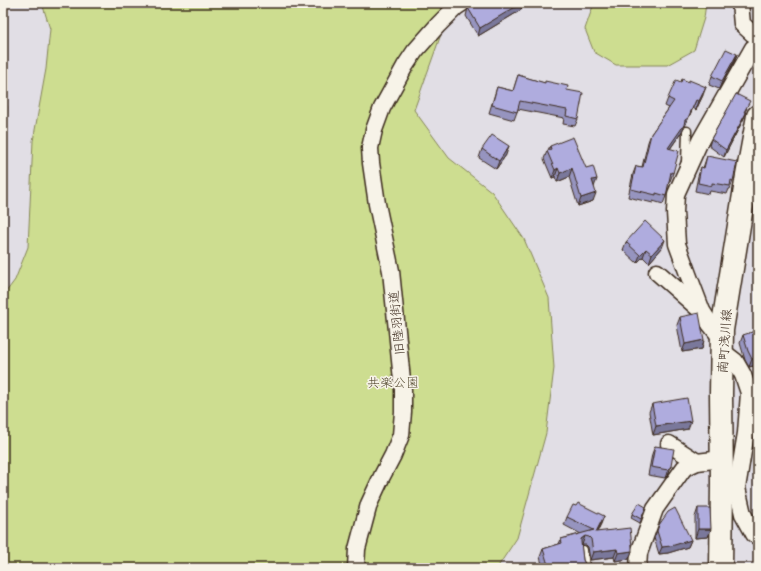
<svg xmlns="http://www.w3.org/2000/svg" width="761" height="571" font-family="'Patrick Hand','Klee One',sans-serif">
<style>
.green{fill:#cddd90;stroke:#848457}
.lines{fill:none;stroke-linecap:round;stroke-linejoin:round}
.lane-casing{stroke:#3b2a1e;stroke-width:11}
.street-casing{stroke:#3b2a1e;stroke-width:19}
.secondary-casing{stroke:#3b2a1e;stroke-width:25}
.lane{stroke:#f7f3e8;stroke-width:8}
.street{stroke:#f7f3e8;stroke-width:16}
.secondary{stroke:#f7f3e8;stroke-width:22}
.wall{fill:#9694bf;stroke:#3b2a1e}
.shaded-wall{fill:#7a789b;stroke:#3b2a1e}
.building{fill:#afacde;stroke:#3b2a1e}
.labels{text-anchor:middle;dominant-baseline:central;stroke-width:3;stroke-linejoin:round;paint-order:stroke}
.street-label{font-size:13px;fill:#3b2a1e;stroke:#f7f3e8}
.park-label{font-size:13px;fill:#584e35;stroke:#f7f3e8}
</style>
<rect width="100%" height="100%" fill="#e1dee5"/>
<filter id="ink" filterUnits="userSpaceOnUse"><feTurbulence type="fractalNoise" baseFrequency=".025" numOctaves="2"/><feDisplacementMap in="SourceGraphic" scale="8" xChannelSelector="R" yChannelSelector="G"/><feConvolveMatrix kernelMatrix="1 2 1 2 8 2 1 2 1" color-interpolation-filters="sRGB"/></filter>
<g filter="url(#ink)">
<g class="green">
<path d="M42,3H446L444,26L414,110L449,158L492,192L524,239L549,298L554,368L546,433L517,538L497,568H3V296L15,280L28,247L33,141L46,69L50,29Z"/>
<path d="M596,3H706L704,18L694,50L667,65H616L594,52L585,29L593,6Z"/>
</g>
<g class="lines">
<defs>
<g id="lane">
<path d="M686,163L687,131"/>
<path d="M583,550L585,568"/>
</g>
<g id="street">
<path d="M740,3L742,24L753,34H758"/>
<path d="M657,272L699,309"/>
<path d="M722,339L710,324L702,311L688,274L677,244L675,212L676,194L700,141L753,48L758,45"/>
<path d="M722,351L735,361L743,375L749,393L746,433L737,488L743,514L754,534L758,537"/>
<path d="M669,444L697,462"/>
<path d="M356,568L357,549L369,504L382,476L393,455L401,435L403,412V390L391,271L377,204L371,163L370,148L374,130L382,108L405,66L415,51L438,25L456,7L462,3"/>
<path d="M638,568L639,553L655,509L684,468L697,462L722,459"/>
</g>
<path id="secondary" d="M721,568L722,483L721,394L722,330L747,176L758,116"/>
</defs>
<use href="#lane" class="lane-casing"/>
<use href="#street" class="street-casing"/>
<use href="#secondary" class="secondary-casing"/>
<use href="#lane" class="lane"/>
<use href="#street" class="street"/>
<use href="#secondary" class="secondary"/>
</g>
<g class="wall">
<path d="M477,3H531L522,5L521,10L478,36L466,16L468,8Z"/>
<path d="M737,54L734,62L719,89L709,85L712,76Z"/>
<path d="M518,75L567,90L578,119L575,126L563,124L564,118L518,109L514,120L489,113L497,87L513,91Z"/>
<path d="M703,95L696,110L693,108L685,126L684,127L681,133L670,149L673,173L670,181H669L666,196L663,204L653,201V203L628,197L633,174L636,166L642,167L648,142L651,134L669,108L665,106L668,98Z"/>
<path d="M747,108L745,112L746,113L743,120L724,157L709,146L711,139Z"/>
<path d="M550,146L594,187L593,201L578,206L569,177L557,182L555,177L552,178L544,159L547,151L548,150Z"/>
<path d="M482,149L506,155L496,169L479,158Z"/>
<path d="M707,156L733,181L730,189H729L727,194L710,191L709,194L695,191L698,176L701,167L703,168Z"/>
<path d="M626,242L662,248L649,263L643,257L637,263L623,250Z"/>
<path d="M680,317L704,340L702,349L682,352L677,325Z"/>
<path d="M743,335L758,338V365L749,367L745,360L740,343Z"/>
<path d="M652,404L688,429L653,435L649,412Z"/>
<path d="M655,446L671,466L668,475L665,478L648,475L652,454Z"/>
<path d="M646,507L640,523L631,518L632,514Z"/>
<path d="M698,508L708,537L695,538V517Z"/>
<path d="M604,516L597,532L632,551L629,559L615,561L614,557L590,560L588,547L586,545H581L583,560L585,564L583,568H543L540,557L543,549L559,544L561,539L581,534L564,525L567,517Z"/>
<path d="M659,525L691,540L688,547L668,553L659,554L654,538Z"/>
</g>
<g class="shaded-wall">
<path d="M520,3H531L522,5L521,10L478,36L480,28Z"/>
<path d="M7,12L4,21H3V13Z"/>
<path d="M737,54L734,62L719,89L722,81Z"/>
<path d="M706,87L703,95L696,110L699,101Z"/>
<path d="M696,100L685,126L684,127L681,133L665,156L668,148L685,120Z"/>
<path d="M746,113L743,120L724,157L726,150Z"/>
<path d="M3,123H6L3,131Z"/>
<path d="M509,146L506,155L496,169L499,161Z"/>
<path d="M3,160H5L3,166Z"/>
<path d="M558,168L555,177L552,178L555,170Z"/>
<path d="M572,168L569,177L557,182L560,173Z"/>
<path d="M597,179L594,187L592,180Z"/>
<path d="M596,193L593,201L578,206L581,198Z"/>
<path d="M665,240L662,248L649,263L652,254Z"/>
<path d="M646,249L643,257L637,263L640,255Z"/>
<path d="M704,340L702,349L682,352L685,344Z"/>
<path d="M758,358V365L749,367L752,359Z"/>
<path d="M691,421L688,429L653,435L656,426Z"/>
<path d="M671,466L668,475L665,478L668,470Z"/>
<path d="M604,516L601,524L593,540L596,532Z"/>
<path d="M698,529H711L708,537L695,538Z"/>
<path d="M585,536L582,545L578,547L581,539Z"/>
<path d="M691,540L688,547L668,553L659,554L662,547Z"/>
<path d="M617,549L614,557L590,560L593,552Z"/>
<path d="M632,551L629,559L615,561L618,553Z"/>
<path d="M585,564L583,568H571Z"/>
</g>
<g class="building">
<path d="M3,3H6L7,12L3,13Z"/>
<path d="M477,3H522L480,28L468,8Z"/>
<path d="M726,49L737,54L722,81L712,76Z"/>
<path d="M518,75L545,83V81L568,86L567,90L583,93L578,119L566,116L567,110L520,101L517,112L492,105L497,87L513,91Z"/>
<path d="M682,79L689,82V80L706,87L699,101L696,100L688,118L685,120L684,125L668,148L679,151L673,173L671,172L666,196L656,193V195L631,189L636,166L643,167L651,134L674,101L668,98L676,80L681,82Z"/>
<path d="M736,94L750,101L744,112L746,113L726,150L711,139Z"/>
<path d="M3,106H7L6,123H3Z"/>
<path d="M492,135L509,146L499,161L482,149Z"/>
<path d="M573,137L586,168L593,166L597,179L592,180L596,193L581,198L572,168L560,173L558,168L555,170L547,151L551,149L550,146Z"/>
<path d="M3,144H7L5,160H3Z"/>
<path d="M707,156L737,162L733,181L731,180L730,186L712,183V186L698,183L701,167L704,168Z"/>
<path d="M645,221L665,240L652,254L646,249L640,255L626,242Z"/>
<path d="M699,313L704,340L685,344L680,317Z"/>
<path d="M755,331L757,338H758V358L752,359L748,351L743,335Z"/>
<path d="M687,398L691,421L656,426L652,404Z"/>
<path d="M655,446L674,449L671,466L668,470L651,467Z"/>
<path d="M578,503L604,516L596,532L630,528L632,546V551L618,553L617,549L593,552L591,539L589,537L585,536L581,539V542L583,560L585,564L571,568H549L543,549L562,543L561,539L594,530L567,517L573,505L576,506Z"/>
<path d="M639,503L646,507L641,519L632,514Z"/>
<path d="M675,508L691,540L671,546L662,547L657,531L659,525L668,512Z"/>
<path d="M698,508H710L711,529H698Z"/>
<path d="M682,566V568H666Z"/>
</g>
</g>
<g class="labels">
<g class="street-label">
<text transform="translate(396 323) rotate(-96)">旧陸羽街道</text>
<text transform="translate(724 341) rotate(-86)">南町浅川線</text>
</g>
<g class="park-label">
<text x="393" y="382">共楽公園</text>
</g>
</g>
<rect width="761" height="571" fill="none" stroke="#f7f3e8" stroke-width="16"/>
<rect x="8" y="8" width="745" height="555" fill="none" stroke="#3b2a1e" stroke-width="1.5" filter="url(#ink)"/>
</svg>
